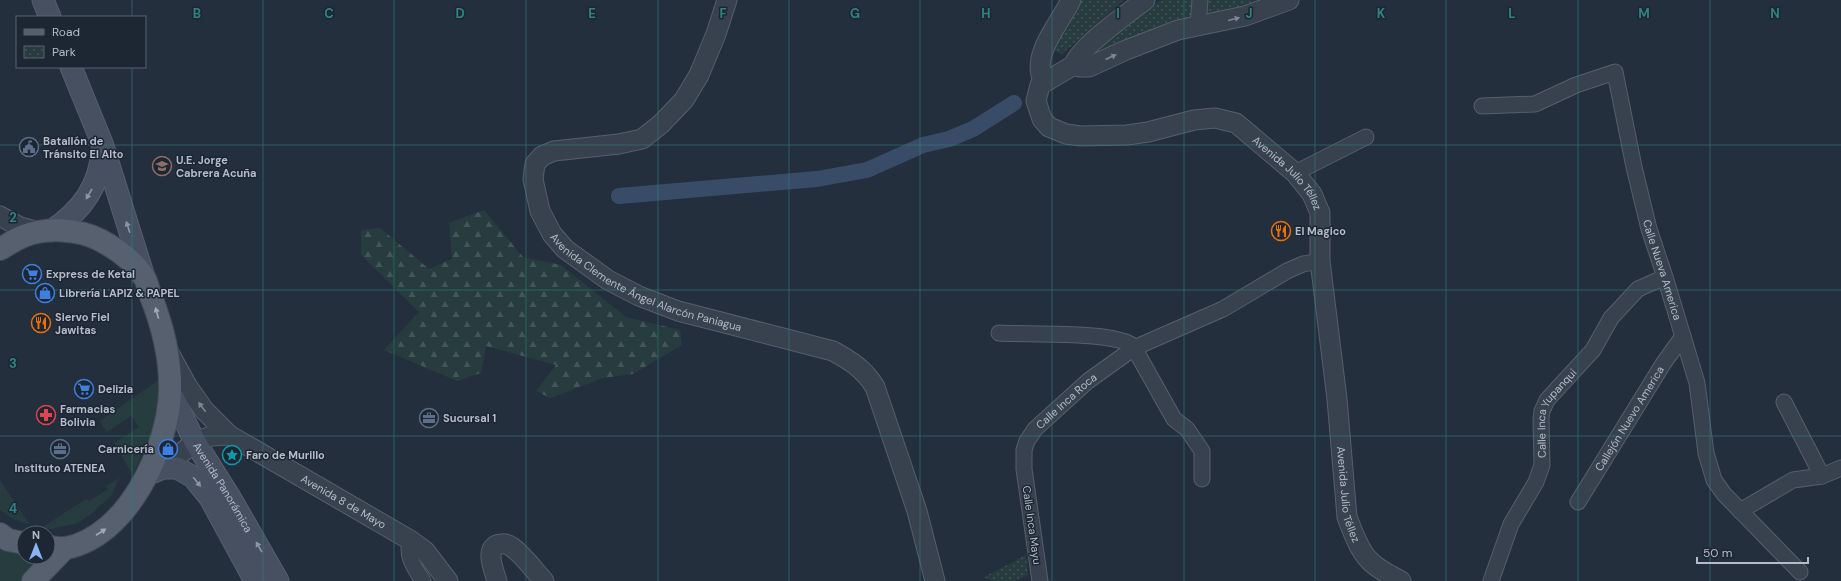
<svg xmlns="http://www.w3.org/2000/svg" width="1841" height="581" font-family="'DM Sans',sans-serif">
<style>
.grass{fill:#263c3f}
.forest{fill:url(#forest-firs)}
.park{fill:url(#park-dots)}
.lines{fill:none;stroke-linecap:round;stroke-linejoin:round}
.canal{stroke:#394c67;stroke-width:16}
.minor-casing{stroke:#565f6c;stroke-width:17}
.tertiary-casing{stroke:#565f6c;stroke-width:21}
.secondary-casing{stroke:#565f6c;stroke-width:23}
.primary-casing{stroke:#414a57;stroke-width:24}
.minor{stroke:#38414e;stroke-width:15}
.tertiary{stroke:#38414e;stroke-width:19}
.secondary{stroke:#465061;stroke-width:21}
.primary{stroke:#56606e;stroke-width:22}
.oneway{fill:#7c8592}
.oneway2{fill:#8e96a5}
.oneway3{fill:#a1aab7}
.grid{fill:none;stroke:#308480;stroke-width:1;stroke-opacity:0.55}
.labels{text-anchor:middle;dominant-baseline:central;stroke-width:3;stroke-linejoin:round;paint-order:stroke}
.poi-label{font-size:11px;font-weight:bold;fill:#b4bcc9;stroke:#1d2633;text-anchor:start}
.street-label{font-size:11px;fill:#b4bcc9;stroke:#1d2633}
.grid-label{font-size:13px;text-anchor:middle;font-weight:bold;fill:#308480;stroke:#1d2633;stroke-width:3;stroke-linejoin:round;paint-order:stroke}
</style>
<defs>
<pattern id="forest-firs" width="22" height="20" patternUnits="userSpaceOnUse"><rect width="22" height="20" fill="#263c3f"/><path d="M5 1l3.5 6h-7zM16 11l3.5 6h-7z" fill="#435659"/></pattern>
<pattern id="park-dots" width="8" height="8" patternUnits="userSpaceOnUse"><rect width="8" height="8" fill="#263c3f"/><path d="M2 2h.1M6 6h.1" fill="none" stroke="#435659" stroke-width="1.8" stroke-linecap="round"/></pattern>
</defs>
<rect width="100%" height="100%" fill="#242f3e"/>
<g class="grass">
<path d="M160,379L156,424L133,475L114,443L139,427L131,416L107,432L100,421Z"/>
<path d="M119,478L111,496L91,514L78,523L51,529L41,528L86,499L89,501L108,489L106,486Z"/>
<path d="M0,480L30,525L11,518L0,510Z"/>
<path d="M0,545L24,555V557L40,560L22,581H0Z"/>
</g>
<path class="forest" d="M484,210L523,257L561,265L626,317L680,330L682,345L633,374L603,378L550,398L536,391L556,365L486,346L481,373L457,381L384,350L419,312L361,255V230L380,228L429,269L452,259L449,223Z"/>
<g class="park">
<path d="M1081,0H1124L1062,54L1057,52L1053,49Z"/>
<path d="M1163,0H1193L1191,23L1093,57L1092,53L1144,9Z"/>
<path d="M1204,0H1274L1207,20Z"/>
<path d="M1026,555L1028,575L1015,581H992L984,577Z"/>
</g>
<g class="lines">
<path class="canal" d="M619,196L817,179L867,170L923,145L949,139L973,129L1014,103"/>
<defs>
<g id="minor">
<path d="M1198,25L1200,0"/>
<path id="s1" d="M1482,106L1535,104L1576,85L1615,72L1634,167L1649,229L1665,277L1697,383L1706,453L1714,480L1724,494L1800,572"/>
<path d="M1295,173L1366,137"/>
<path d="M999,333C1027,335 1114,331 1133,346L1174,419L1187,429L1202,451V479"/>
<path d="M1784,402L1822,476"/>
<path id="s2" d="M1578,502L1663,364L1683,336"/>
<path d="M1740,511L1793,480L1822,476L1841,468"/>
<path d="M410,540C406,557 414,567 423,581"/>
<path id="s3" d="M1040,581L1024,469V450L1027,441L1035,429L1088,381L1134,348L1223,309L1287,271L1303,264L1320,261"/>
<path id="s4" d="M1491,581L1511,524L1536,482L1542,465L1541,419L1542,411L1547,400L1593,350L1611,318L1638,289L1665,277"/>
</g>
<g id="tertiary">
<path id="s5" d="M727,0L716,34L699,75L684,100L661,124L642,139L619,144L554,151L542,156L535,164L533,179L540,211L552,234L565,249L608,280L639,296L678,311L833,351C851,361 864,369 875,387L917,511L935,581"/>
<path id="s6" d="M1145,0C1130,12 1077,49 1074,65L1040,85L1036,101L1042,119L1049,127L1066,134L1081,136L1127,135L1148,132L1194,120L1215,118L1236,123L1295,173L1312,194L1320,213V261L1337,399L1347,517C1352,530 1359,550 1369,560C1377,569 1390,575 1401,581"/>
<path d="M1074,65L1080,67H1089L1126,50L1178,30L1245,16L1289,0"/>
<path d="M1044,82C1029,56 1061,22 1071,0"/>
<path d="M0,216L20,227L39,232"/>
<path id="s7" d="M168,351L188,387L204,410L229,435L410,540L425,551L448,581"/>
<path d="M163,468L195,442L211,436L229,435"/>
<path d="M497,581C494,571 483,545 501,544C505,543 509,545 512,547C524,556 534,570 544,581"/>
</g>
<g id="secondary">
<path d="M43,0L50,17"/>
<path d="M71,67L102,143L144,277"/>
<path d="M51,231C81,212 100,186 102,150"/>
<path id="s8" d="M170,391L195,442L231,499L278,581"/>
<path d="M147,475L163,468H177L193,477L210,498L255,581"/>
</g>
<g id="primary">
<path d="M0,249C8,245 15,239 24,236C46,227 79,229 100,240C117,249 133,260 144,277C147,281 148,288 150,294C162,324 171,358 170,391C168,449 128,536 66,548C61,549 54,547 48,547"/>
<path d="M0,534L8,540L24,543"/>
<path d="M33,581L65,548"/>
</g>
</defs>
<use href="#minor" class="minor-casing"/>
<use href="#tertiary" class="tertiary-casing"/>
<use href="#secondary" class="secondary-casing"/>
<use href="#primary" class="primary-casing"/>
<use href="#minor" class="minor"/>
<use href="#tertiary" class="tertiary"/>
<use href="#secondary" class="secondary"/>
<use href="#primary" class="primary"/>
</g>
<defs><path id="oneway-solid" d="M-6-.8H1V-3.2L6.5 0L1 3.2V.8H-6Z"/></defs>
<g class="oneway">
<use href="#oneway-solid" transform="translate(1234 19) rotate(-14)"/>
<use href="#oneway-solid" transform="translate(1111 57) rotate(-25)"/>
<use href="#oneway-solid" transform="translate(202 407) rotate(-127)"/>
</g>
<g class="oneway2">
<use href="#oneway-solid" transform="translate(89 194) rotate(120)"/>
<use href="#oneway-solid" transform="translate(128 227) rotate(-108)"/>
<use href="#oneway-solid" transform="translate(197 482) rotate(51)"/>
<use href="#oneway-solid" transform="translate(259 547) rotate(-120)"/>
</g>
<g class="oneway3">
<use href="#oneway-solid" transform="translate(157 313) rotate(-105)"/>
<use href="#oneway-solid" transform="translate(101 532) rotate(-33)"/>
</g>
<path class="grid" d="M132,0V17M263,0V581M394,0V581M526,0V581M658,0V581M789,0V581M920,0V581M1052,0V581M1184,0V581M1315,0V581M1446,0V581M1578,0V581M1710,0V581M132,67V581M0,145H1841M0,290H1841M0,436H1841"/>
<defs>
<symbol id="civic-ring" viewBox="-11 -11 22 22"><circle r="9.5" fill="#1d2633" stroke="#5c6f8a" stroke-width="1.5"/><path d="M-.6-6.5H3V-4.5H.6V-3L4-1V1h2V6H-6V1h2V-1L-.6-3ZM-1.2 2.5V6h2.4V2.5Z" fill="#5c6f8a"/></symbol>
<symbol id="school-ring" viewBox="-11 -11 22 22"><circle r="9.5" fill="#1d2633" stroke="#8d6e63" stroke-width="1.5"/><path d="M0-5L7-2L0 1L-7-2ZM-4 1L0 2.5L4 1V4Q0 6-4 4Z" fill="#8d6e63"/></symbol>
<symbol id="restaurant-ring" viewBox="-11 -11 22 22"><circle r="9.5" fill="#1d2633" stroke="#e8710a" stroke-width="1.5"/><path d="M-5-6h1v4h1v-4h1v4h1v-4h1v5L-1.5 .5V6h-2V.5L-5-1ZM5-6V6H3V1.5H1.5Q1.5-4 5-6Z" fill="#e8710a"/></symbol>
<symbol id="supermarket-ring" viewBox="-11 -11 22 22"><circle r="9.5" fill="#1d2633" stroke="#3f7fe0" stroke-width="1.5"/><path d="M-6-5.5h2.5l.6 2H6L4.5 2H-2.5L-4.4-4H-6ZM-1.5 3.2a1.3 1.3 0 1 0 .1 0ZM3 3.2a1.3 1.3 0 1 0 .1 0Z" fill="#3f7fe0"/></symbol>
<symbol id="shop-ring" viewBox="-11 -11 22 22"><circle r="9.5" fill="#1d2633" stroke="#3f7fe0" stroke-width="1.5"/><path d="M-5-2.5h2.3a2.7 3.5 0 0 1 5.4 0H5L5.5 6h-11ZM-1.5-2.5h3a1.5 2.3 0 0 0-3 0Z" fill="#3f7fe0"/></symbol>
<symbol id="pharmacy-ring" viewBox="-11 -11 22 22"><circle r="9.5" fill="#1d2633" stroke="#e0444e" stroke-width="1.5"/><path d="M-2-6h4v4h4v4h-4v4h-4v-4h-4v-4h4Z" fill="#e0444e"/></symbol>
<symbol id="office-ring" viewBox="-11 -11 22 22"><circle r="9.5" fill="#1d2633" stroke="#5c6f8a" stroke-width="1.5"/><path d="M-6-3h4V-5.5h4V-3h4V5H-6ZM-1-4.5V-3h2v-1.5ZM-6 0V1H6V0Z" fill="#5c6f8a"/></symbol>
<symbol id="sight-ring" viewBox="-11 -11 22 22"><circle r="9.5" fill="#1d2633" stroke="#0f9aa8" stroke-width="1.5"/><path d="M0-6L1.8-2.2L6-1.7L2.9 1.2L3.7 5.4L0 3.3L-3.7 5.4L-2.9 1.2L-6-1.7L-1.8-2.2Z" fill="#0f9aa8"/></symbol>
</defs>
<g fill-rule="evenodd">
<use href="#civic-ring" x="18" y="136" width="22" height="22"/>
<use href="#school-ring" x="151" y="155" width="22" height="22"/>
<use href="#restaurant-ring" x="1270" y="220" width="22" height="22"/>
<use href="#supermarket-ring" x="21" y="263" width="22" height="22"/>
<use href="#shop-ring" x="34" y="282" width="22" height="22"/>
<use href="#restaurant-ring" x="30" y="312" width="22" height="22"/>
<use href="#supermarket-ring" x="73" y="378" width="22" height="22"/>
<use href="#pharmacy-ring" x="35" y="404" width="22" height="22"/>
<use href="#office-ring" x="418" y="407" width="22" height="22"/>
<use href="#office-ring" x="49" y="438" width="22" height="22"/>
<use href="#shop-ring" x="157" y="438" width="22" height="22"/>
<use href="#sight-ring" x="221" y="444" width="22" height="22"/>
</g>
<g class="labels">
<g class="poi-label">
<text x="43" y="141">Batallón de<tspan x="43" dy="13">Tránsito El Alto</tspan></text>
<text x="176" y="160">U.E. Jorge<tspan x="176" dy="13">Cabrera Acuña</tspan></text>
<text x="1295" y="231">El Magico</text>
<text x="46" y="274">Express de Ketal</text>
<text x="59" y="293">Librería LAPIZ &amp; PAPEL</text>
<text x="55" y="317">Siervo Fiel<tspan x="55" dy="13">Jawitas</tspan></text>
<text x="98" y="389">Delizia</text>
<text x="60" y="409">Farmacias<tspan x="60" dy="13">Bolivia</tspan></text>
<text x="443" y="418">Sucursal 1</text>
<text x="154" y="449" text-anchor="end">Carnicería</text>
<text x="246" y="455">Faro de Murillo</text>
<text x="60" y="468" text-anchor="middle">Instituto ATENEA</text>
</g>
<g class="street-label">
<text stroke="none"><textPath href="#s6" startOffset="446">Avenida Julio Téllez</textPath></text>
<text stroke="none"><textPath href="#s1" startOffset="343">Calle Nueva America</textPath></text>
<text stroke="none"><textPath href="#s5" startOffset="461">Avenida Clemente Ángel Alarcón Paniagua</textPath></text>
<text stroke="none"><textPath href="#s3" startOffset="198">Calle Inca Roca</textPath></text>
<text stroke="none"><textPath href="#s4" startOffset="184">Calle Inca Yupanqui</textPath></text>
<text stroke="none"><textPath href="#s2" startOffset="98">Callejón Nuevo America</textPath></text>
<text stroke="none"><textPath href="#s8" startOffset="110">Avenida Panorámica</textPath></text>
<text stroke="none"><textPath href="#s6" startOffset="782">Avenida Julio Téllez</textPath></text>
<text stroke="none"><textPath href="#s7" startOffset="237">Avenida 8 de Mayo</textPath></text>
<text transform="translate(1032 525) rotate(82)">Calle Inca Mayu</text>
</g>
</g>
<g class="grid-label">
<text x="197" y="18">B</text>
<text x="329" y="18">C</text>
<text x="460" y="18">D</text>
<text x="592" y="18">E</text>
<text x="723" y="18">F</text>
<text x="855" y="18">G</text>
<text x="986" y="18">H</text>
<text x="1118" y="18">I</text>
<text x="1249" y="18">J</text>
<text x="1381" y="18">K</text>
<text x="1512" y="18">L</text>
<text x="1644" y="18">M</text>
<text x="1775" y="18">N</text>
<text x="13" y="222">2</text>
<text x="13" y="368">3</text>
<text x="13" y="513">4</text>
</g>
<rect x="16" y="16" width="130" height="52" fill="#1d2633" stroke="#59626f"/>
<rect x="24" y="29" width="20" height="6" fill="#56606e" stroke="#59626f"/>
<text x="52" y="36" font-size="12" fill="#b4bcc9">Road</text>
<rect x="24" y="46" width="20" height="12" fill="url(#park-dots)" stroke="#59626f"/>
<text x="52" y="56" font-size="12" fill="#b4bcc9">Park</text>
<g transform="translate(36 545)"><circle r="19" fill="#1d2633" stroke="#59626f"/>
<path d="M0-3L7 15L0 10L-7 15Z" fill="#8ab4f8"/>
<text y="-6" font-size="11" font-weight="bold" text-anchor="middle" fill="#b4bcc9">N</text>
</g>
<path d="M1697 557v6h111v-6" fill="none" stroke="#b4bcc9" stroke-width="2"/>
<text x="1703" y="557" font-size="12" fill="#b4bcc9" stroke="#1d2633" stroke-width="3" paint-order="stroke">50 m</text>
</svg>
